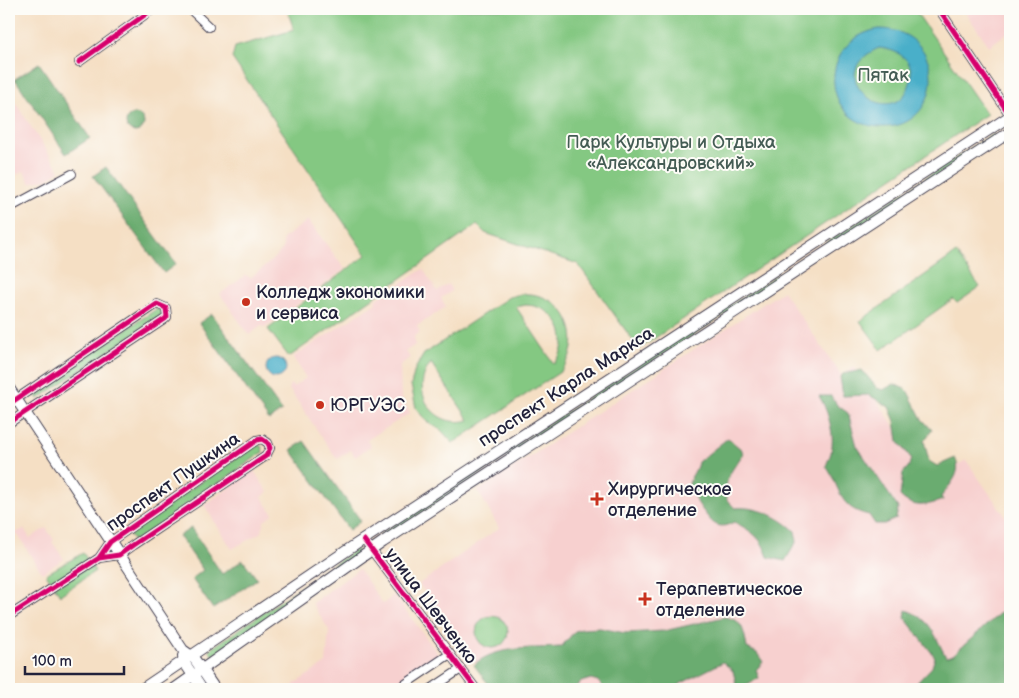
<svg xmlns="http://www.w3.org/2000/svg" width="1019" height="698" font-family="'Balsamiq Sans',sans-serif">
<style>
.built{fill:#f7d0cf}
.green{fill:#84c882;stroke:#53755e;fill-rule:evenodd}
.forest{fill:#6bac70;stroke:#466756}
.water{fill:#49afc9;stroke:#366882;fill-rule:evenodd}
.lines{fill:none;stroke-linecap:round;stroke-linejoin:round}
.minor-casing{stroke:#423e50;stroke-width:10}
.major-casing{stroke:#423e50;stroke-width:12}
.minor{stroke:#fff;stroke-width:8}
.major{stroke:#fff;stroke-width:10}
.cycleway-casing{stroke:#fdfcf7;stroke-width:8}
.cycleway{stroke:#d6006c;stroke-width:5}
.poi-dot{fill:#c8321e;stroke:#fdfcf7;stroke-width:2}
.labels{text-anchor:middle;dominant-baseline:central;stroke-width:4;stroke-linejoin:round;paint-order:stroke}
.park-label{font-size:18px;fill:#445c54;stroke:#fdfcf7}
.poi-label{font-size:18px;fill:#22223b;stroke:#fdfcf7;text-anchor:start}
.street-label{font-size:18px;fill:#22223b;stroke:#fdfcf7}
</style>
<rect width="100%" height="100%" fill="#fdfcf7"/>
<filter id="ink" filterUnits="userSpaceOnUse"><feTurbulence type="fractalNoise" baseFrequency=".02" numOctaves="2"/><feDisplacementMap in="SourceGraphic" scale="10" xChannelSelector="R" yChannelSelector="G"/><feConvolveMatrix kernelMatrix="1 2 1 2 8 2 1 2 1" color-interpolation-filters="sRGB"/></filter>
<filter id="wash" filterUnits="userSpaceOnUse"><feTurbulence type="fractalNoise" baseFrequency=".0096" numOctaves="4" result="noise"/><feDisplacementMap in="SourceGraphic" scale="20" xChannelSelector="R" yChannelSelector="G"/><feGaussianBlur stdDeviation="1.12" result="paint"/><feColorMatrix in="noise" values="0 0 0 0 0 0 0 0 0 0 0 0 0 0 0 0 0 1.4 0 .05"/><feComposite in="paint" operator="in"/></filter>
<g filter="url(#wash)">
<rect width="100%" height="100%" fill="#f5dfc4"/>
<g class="built">
<path d="M963,9H1010V31L989,46Z"/>
<path d="M9,93L60,171L47,179L30,183L24,171L11,177L17,189L9,193Z"/>
<path d="M308,220L345,269L283,315L265,327L261,326L249,335L220,294L246,275L250,278L269,263L283,249V239Z"/>
<path d="M423,269L437,291L448,284L452,291L441,298L446,307L417,326L420,332L414,336L415,345L406,351L410,358L400,365L401,397L410,413L367,440L371,446L355,457L351,450L337,459L289,389V386L291,384L293,387L306,378L293,357L376,303L375,300Z"/>
<path d="M783,291L842,376L854,367L931,480L966,460L1010,523V689H494L419,584L499,528L478,491Z"/>
<path d="M254,471L268,492L262,497L273,514L264,521L262,532L232,549L204,505Z"/>
<path d="M9,523L15,533L24,529L30,538L46,528L54,540L52,542L64,559L42,573L18,535L9,534Z"/>
<path d="M359,569L383,604L394,595L439,655L390,689H296L293,685L326,663L329,630L312,603Z"/>
</g>
<g class="green">
<path d="M287,9H914L987,114L639,349L578,264L485,233L477,225L289,357L268,329L366,255L232,58L235,47L294,30Z"/>
<path d="M993,134L996,137L383,538L380,534Z"/>
<path d="M956,253L980,287L957,303L953,299L881,350L860,321Z"/>
<path d="M521,294C565,291 589,339 560,372L453,443L441,430L426,421L416,408L411,385L415,369L424,354L509,297ZM526,305C557,306 575,339 554,364L516,307ZM431,363L469,420C434,430 408,391 431,363Z"/>
<path d="M158,308L163,315L38,399L33,391Z"/>
<path d="M257,444L262,447L263,452L135,543L127,532Z"/>
<path d="M356,549L360,555L213,656L209,650Z"/>
<path d="M83,553L95,571L60,595L46,574Z"/>
<circle cx="492" cy="632" r="16"/>
</g>
<g class="forest">
<path d="M39,63L90,138L66,154L15,79Z"/>
<circle cx="135" cy="123" r="9"/>
<path d="M106,167L176,264L164,273L93,176Z"/>
<path d="M212,314L282,411L269,420L199,323Z"/>
<path d="M862,370L877,388L883,390L894,384L907,390L922,419L932,430L924,441L929,461L937,466L955,458C963,473 950,484 941,497L943,500C926,506 913,509 900,496L903,473L909,466L911,458L898,441L895,421L889,407L869,395L843,396L840,377L843,374Z"/>
<path d="M819,396H831L837,405L848,413L857,446L898,508L896,519L884,524H875L869,515C837,508 842,489 826,466C828,460 832,453 832,446C834,432 827,408 819,396Z"/>
<path d="M728,438L742,450L743,454C732,471 723,478 727,500L735,508C757,506 779,516 795,531L797,541L785,561L768,557C762,538 752,531 734,522C728,525 722,528 715,524C708,520 689,492 689,484C690,477 697,470 698,462Z"/>
<path d="M304,441L361,521L349,530L291,450Z"/>
<path d="M191,528L222,574L243,560L257,579L213,609L192,579L203,570L179,536Z"/>
<path d="M1010,604V681L997,689H911L932,667L935,657L905,618L906,610C932,619 934,635 946,657L953,655Z"/>
<path d="M724,617C743,619 744,631 747,648L757,653L763,662L756,670L759,678L738,689H729L736,683L733,671L723,662L680,684L677,689H604L598,681L591,679L581,682L576,689H492L474,665C495,645 534,649 561,647L575,631L582,629L600,628L625,633L664,631Z"/>
</g>
<g class="water">
<path d="M879,29C950,29 946,130 881,127C821,125 816,40 879,29ZM879,48C900,50 918,62 909,86C893,133 817,75 879,48Z"/>
<circle cx="276" cy="368" r="10"/>
</g>
</g>
<g filter="url(#ink)">
<g class="lines">
<defs>
<g id="minor">
<path d="M190,9L209,27"/>
<path d="M939,9L1010,115"/>
<path d="M79,62L153,9"/>
<path d="M9,208L72,174"/>
<path d="M9,404L157,304L166,308L167,317L165,319L9,423"/>
<path d="M364,540L476,689"/>
<path d="M9,616L99,558L119,555L133,545L266,456L270,448L268,443L262,439L257,440L110,542L99,558"/>
<path d="M398,689L450,654"/>
<path d="M431,689L461,669"/>
</g>
<g id="major">
<path d="M9,388L183,650L193,657L215,689"/>
<path d="M183,656L184,662L202,689"/>
<path d="M142,689L355,545L1010,116"/>
<path d="M174,689L383,542L1010,132"/>
</g>
</defs>
<use href="#minor" class="minor-casing"/>
<use href="#major" class="major-casing"/>
<use href="#minor" class="minor"/>
<use href="#major" class="major"/>
<defs>
<g id="cycleway">
<path d="M939,9L1010,115"/>
<path d="M79,62L153,9"/>
<path d="M9,404L157,304L166,308L167,317L165,319L9,423"/>
<path d="M364,540L476,689"/>
<path d="M9,616L99,558L119,555L133,545L266,456L270,448L268,443L262,439L257,440L110,542L99,558"/>
</g>
</defs>
<use href="#cycleway" class="cycleway-casing"/>
<use href="#cycleway" class="cycleway"/>
</g>
</g>
<g class="poi-dot">
<circle cx="246" cy="302" r="5"/>
<circle cx="320" cy="405" r="5"/>
<path d="M594.5 491.5h5v5h5v5h-5v5h-5v-5h-5v-5h5z"/>
<path d="M642.5 591.5h5v5h5v5h-5v5h-5v-5h-5v-5h5z"/>
</g>
<g class="labels">
<g class="park-label">
<text x="883" y="75">Пятак</text>
<text x="671" y="142">Парк Культуры и Отдыха<tspan x="671" dy="21">«Александровский»</tspan></text>
</g>
<g class="poi-label">
<text x="256" y="292">Колледж экономики<tspan x="256" dy="21">и сервиса</tspan></text>
<text x="330" y="405">ЮРГУЭС</text>
<text x="608" y="489">Хирургическое<tspan x="608" dy="21">отделение</tspan></text>
<text x="656" y="589">Терапевтическое<tspan x="656" dy="21">отделение</tspan></text>
</g>
<g class="street-label">
<text transform="translate(566 387) rotate(-33)">проспект Карла Маркса</text>
<text transform="translate(173 482) rotate(-35)">проспект Пушкина</text>
<text transform="translate(431 606) rotate(53)">улица Шевченко</text>
</g>
</g>
<rect width="1019" height="698" fill="none" stroke="#fdfcf7" stroke-width="30"/>
<path d="M25 666v8h99v-8" fill="none" stroke="#22223b" stroke-width="2.5"/>
<text x="32" y="666" font-size="15" fill="#22223b" stroke="#fdfcf7" stroke-width="4" paint-order="stroke">100 m</text>
</svg>
